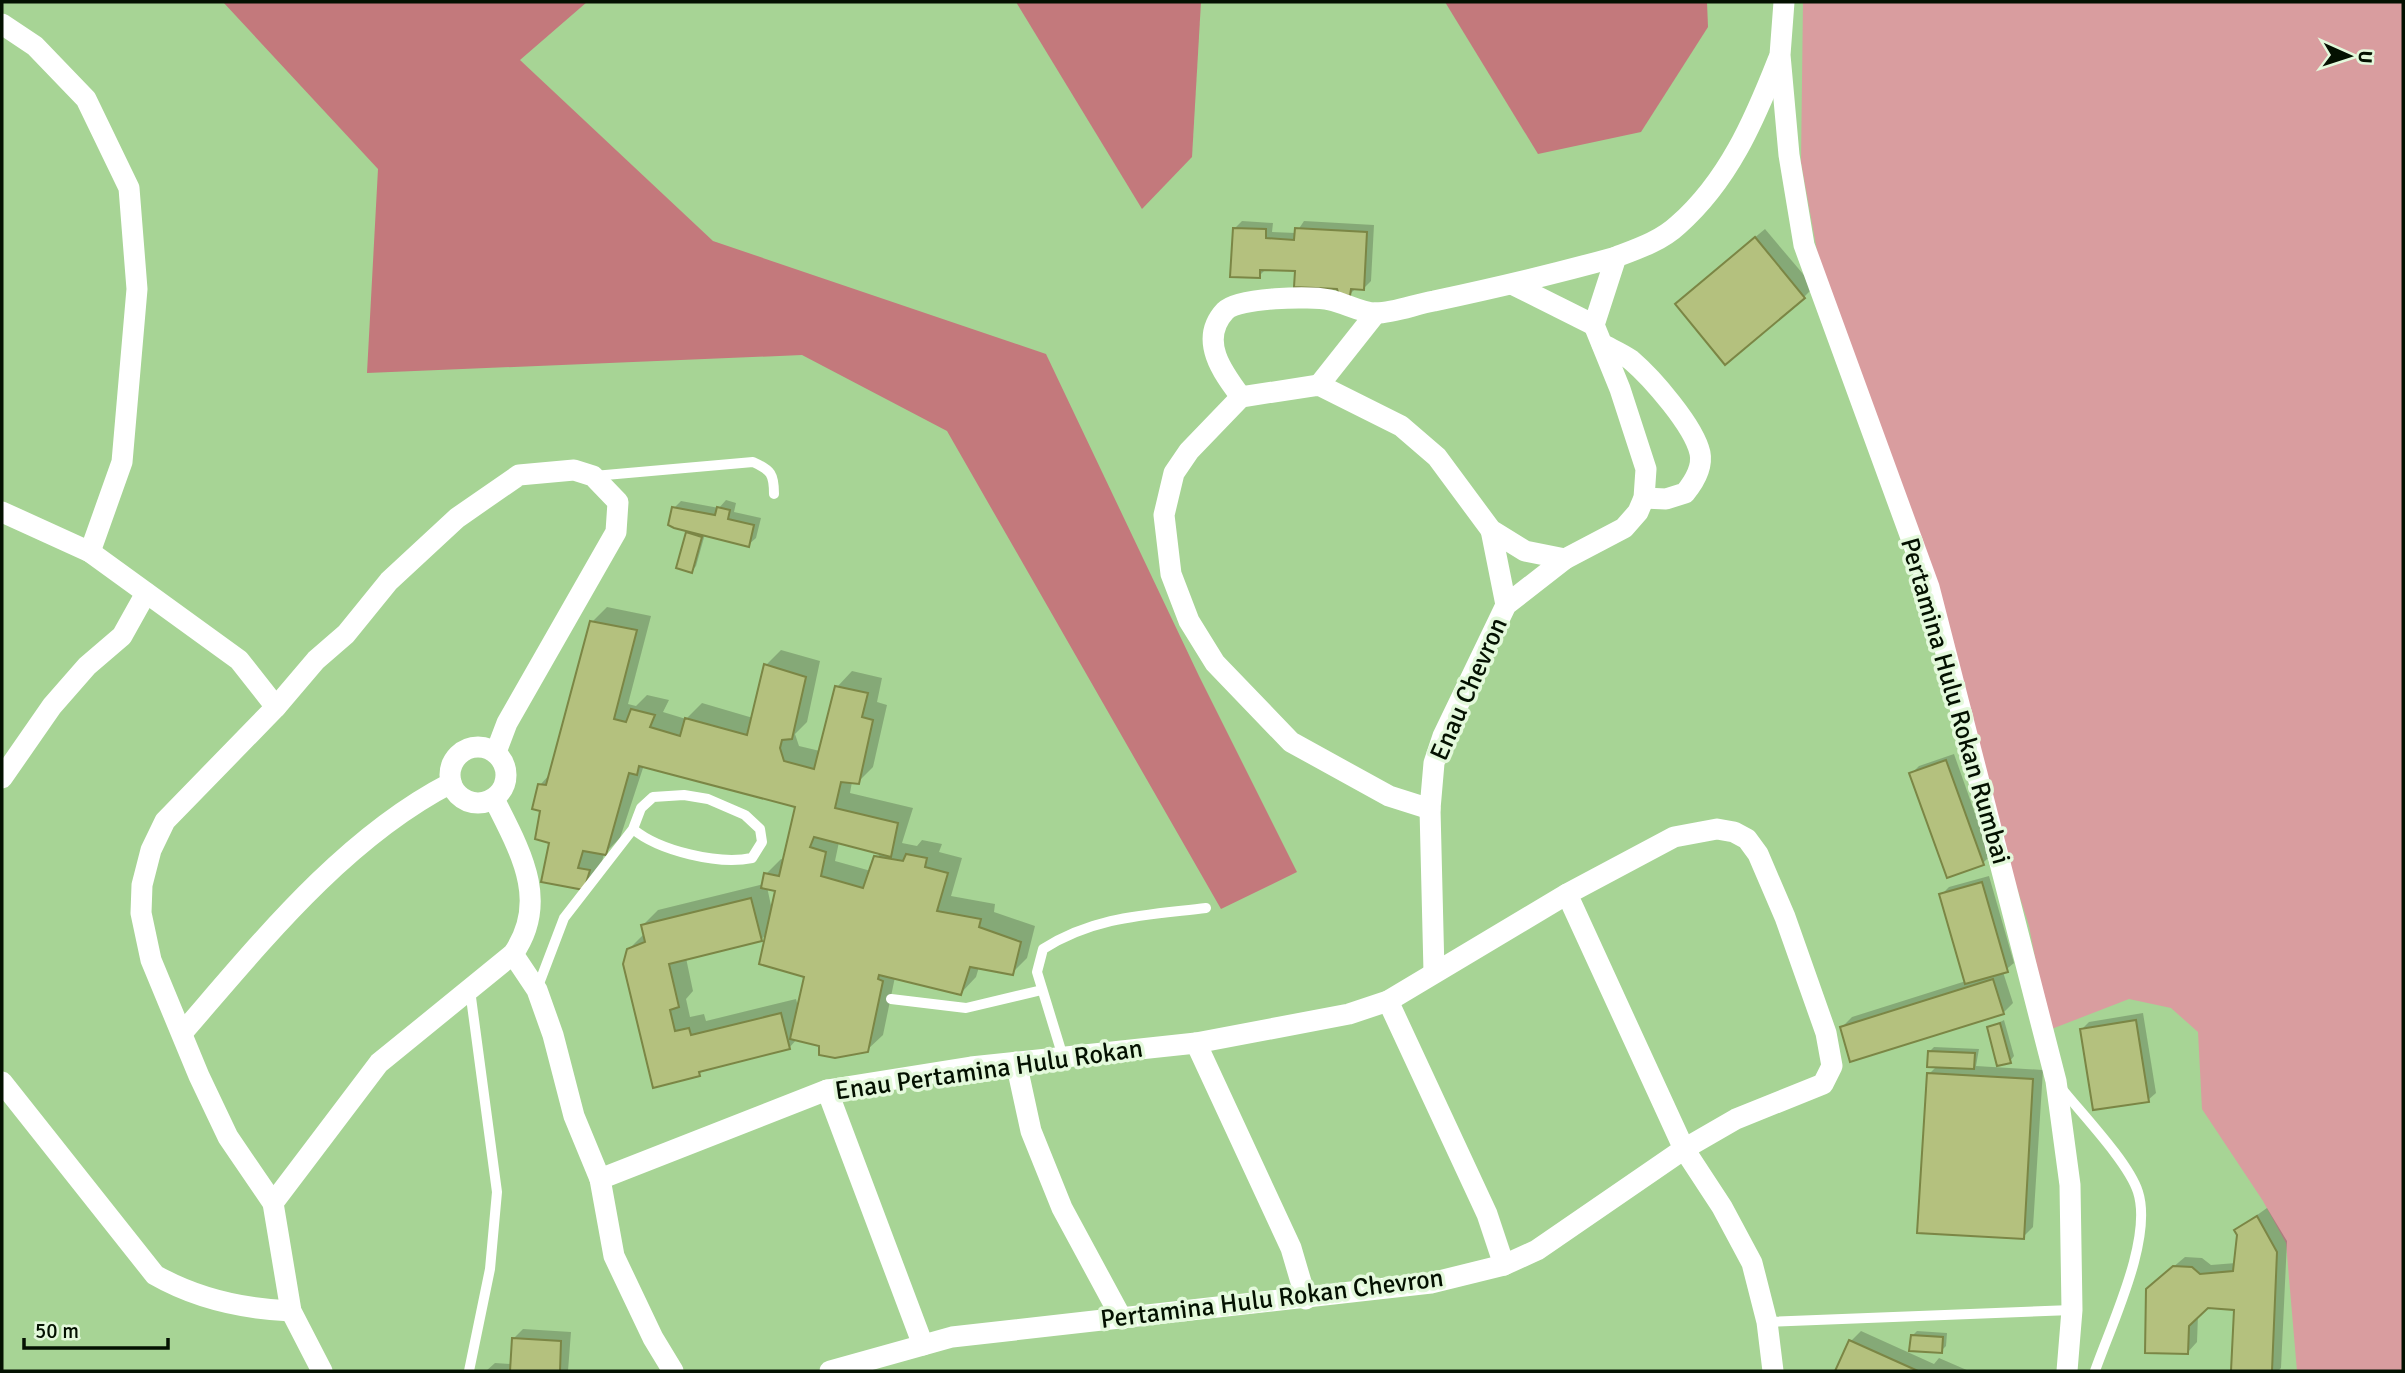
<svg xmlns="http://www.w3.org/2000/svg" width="2405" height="1373" font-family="Signika,sans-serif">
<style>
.built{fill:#a7d495}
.green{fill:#d99d9f}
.forest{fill:#c3797c}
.shadow{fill:#0003;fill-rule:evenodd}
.building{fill:#b4c17e;stroke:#7b8645;stroke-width:2}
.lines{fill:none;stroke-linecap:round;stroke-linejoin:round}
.lane{stroke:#fff;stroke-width:10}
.street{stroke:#fff;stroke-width:21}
.labels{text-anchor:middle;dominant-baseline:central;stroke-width:7;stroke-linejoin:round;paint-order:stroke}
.street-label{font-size:26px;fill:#041101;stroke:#e4f9dc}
</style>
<rect width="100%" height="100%" fill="#b5dfa5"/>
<rect class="built" x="2" y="2" width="2401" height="1369"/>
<path class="green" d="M1803,2H2403V1371H2297L2286,1243L2263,1201L2202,1109L2198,1032L2171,1008L2129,999L2049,1030L2029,926L1817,251L1801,162Z"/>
<g class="forest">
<path d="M223,2H587L520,60L713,241L1046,354L1199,676L1297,872L1221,909L947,431L802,355L367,373L378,169Z"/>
<path d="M1016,2H1201L1192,157L1142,209Z"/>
<path d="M1445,2H1707L1708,27L1641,132L1538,154Z"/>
</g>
<g class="shadow">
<path d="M1242,221L1273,223L1272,232L1296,233L1304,221L1374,225L1371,281L1364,288H1356L1350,294L1297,270L1267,268L1259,276L1235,228Z"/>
<path d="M1765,229L1814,287L1804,297L1687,294Z"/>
<path d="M726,500L736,503L734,512L761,518L756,538L748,545L705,534L696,566L692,571L687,533L690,530L674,508L681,501L719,508Z"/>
<path d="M607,607L651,616L628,704L636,706L647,695L669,700L663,712L686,719L702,703L753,718L766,665L781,650L820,661L807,722L795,734L799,746L820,751L837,687L852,671L882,678L877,702L887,705L873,767L858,782H852L850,793L913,808L902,843L917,846L922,840L942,844L939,852L962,858L951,896L995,904L994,912L1035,926L1027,958L1012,973L979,967L976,977L961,993L895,977L883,1035L867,1050L797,1039L789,1048L704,1069L699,1074L654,1085L624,958L628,950L645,933L643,925L658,910L764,884L766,874L781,859L785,860L797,806L644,765L620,838L604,854L599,873L583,889L551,842L542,809L540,785L551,773L592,622ZM839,842L880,853L871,871L835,861ZM767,887L777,889L772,910ZM767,933L806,976L799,1010L796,999L706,1021L704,1014L690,1017L686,999L693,991L686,958L761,940Z"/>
<path d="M1954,754L1990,856L1983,863L1911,774L1919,766Z"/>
<path d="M1989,876L2014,963L2003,972L2013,1003L2003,1013L1842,1027L1852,1017L1966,981L1941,895L1949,887Z"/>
<path d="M2143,1013L2156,1093L2148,1100L2082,1029L2089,1022Z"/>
<path d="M2004,1020L2014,1056L2010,1061L1989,1028Z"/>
<path d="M1934,1047L1979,1049L1976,1066L2043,1070L2033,1227L2023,1237L1929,1074L1937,1066L1930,1051Z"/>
<path d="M2267,1208L2287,1241L2281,1368L2278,1371H2233L2235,1308L2208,1307L2198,1315L2197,1342L2187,1353L2159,1279L2185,1257L2202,1258L2211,1265L2236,1263L2239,1235L2236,1230Z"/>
<path d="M523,1329L571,1332L568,1371H486L495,1363L512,1364L513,1339Z"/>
<path d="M1861,1331L1934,1364L1939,1358L1969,1371H1837L1851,1341Z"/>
<path d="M1917,1331L1947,1333L1946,1346L1941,1351L1912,1336Z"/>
</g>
<g class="building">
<path d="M1233,228L1266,229V238L1294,240L1295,228L1367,232L1364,290L1351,289L1350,296L1339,295L1337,289L1294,287L1295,271L1260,270V278L1230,277Z"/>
<path d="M1755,237L1805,298L1725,365L1675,304Z"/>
<path d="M672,507L715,515L717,507L730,510L728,519L754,525L749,547L674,528L668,525Z"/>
<path d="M686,532L702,537L692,573L676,568Z"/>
<path d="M590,621L637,630L614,719L626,722L631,709L655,715L650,727L680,736L685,718L747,735L764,664L806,677L792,739L782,740L780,748L784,761L814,769L835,686L868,693L862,717L873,720L859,784L841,782L835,808L898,823L891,857L814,837L810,847L826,852L821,876L863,888L874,856L903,861L906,854L927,858L925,867L948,873L937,911L981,919L979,927L1021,942L1013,975L970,967L961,995L879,975L878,979L883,981L868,1052L835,1058L819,1055V1046L790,1039L804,977L759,964L775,891L761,888L764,873L779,876L795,807L639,766L637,775L629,773L606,855L583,851L578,868L590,870L584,890L541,882L549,843L535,839L540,811L532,809L538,784L546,785Z"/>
<path d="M1946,760L1984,865L1947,878L1909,773Z"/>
<path d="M1982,882L2008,972L1965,984L1939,894Z"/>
<path d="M751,898L762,941L669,964L679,1007L670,1010L675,1031L689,1028L691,1035L781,1013L790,1049L699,1072L700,1076L653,1088L623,964L627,949L645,942L641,925Z"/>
<path d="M1993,979L2004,1014L1850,1062L1840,1027Z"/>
<path d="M2136,1020L2149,1102L2093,1110L2080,1029Z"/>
<path d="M2000,1023L2011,1063L1997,1066L1987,1027Z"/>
<path d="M1928,1051L1975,1053L1974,1069L1927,1067Z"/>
<path d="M1927,1073L2033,1079L2024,1239L1917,1233Z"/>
<path d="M2257,1216L2277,1252L2272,1371H2231L2234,1310L2208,1308L2189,1326L2188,1354L2145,1353L2146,1289L2173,1266L2192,1267L2200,1274L2233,1271L2237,1235L2234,1230Z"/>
<path d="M1911,1335L1943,1337L1942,1353L1909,1351Z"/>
<path d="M512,1338L561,1341L560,1371H510Z"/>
<path d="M1849,1340L1918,1371H1835Z"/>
</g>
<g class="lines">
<g class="lane">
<path d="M594,476L753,462C771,470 774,474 774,494"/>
<path d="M537,989L564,918L633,829L641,808L653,797L684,795L708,799L745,815L760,829L762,842L752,858C719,865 659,851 633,829"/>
<path d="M891,999L966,1008L1042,990"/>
<path d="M1063,1057L1037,972L1043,949C1095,916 1147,915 1206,908"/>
<path d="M2062,1089C2082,1114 2129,1163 2138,1192C2153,1239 2111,1325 2095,1371"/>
<path d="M1767,1322L2072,1310"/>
<path d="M469,1371L490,1269L497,1192L470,990"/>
</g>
<g class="street">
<path d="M1784,2L1780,55L1789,155L1804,245L1929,587L2056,1081L2070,1185L2072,1310L2067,1371"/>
<path d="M2,24L35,46L86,99L129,188L137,289L122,462L90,552"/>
<path d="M1514,285L1594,325"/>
<path d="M1602,344C1611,349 1623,354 1631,360C1652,378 1694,426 1700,453C1703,468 1694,482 1685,493L1666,499L1644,498"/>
<path d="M1319,385L1376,313"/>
<path d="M1241,397C1223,373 1198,340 1225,311C1238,297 1311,296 1330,300C1345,303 1361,313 1376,313C1394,313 1416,304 1434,301C1495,288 1555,274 1616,257"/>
<path d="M2,512L90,552L239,660L276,707"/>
<path d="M1491,530L1506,605"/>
<circle cx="478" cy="775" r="28"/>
<path d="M2,778L52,706L87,666L122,636L146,593"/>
<path d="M1430,809L1389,796L1291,742L1215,663L1189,621L1171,574L1164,515L1174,473L1189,451L1241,397L1319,385L1401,426L1437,457L1491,530L1525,551L1565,559"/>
<path d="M513,954L537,990L553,1035L574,1116L600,1179"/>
<path d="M1434,972L1430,809L1434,763L1443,736L1506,605L1565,559L1624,528L1638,512L1644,498L1646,469L1620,389L1594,325L1616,257C1637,249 1661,241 1678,225C1728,181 1754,121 1778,60"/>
<path d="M1388,1001L1487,1214L1504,1265"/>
<path d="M183,1032C261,942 344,838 451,783"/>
<path d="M1196,1043L1291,1248L1306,1299"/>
<path d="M1016,1062L1031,1131L1062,1208L1122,1319"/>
<path d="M2,1082L155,1275C197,1299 243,1309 291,1311"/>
<path d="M827,1090L923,1345"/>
<path d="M273,1203L379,1063L513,954C550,901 520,851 494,799"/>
<path d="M322,1371L291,1311L273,1203L228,1137L199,1076L151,960L141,913L142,885L151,850L165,821L276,707L316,660L346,634L389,581L457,518L519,475L574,470L593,476L618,502L616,532L507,723L496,752"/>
<path d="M673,1371L653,1338L614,1256L600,1179L827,1090L971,1067L1196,1043L1349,1014L1388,1001L1567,894"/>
<path d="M830,1371L952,1337L1431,1283L1504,1265L1537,1250L1684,1149L1736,1119L1823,1084L1832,1066L1826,1033L1785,917L1758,854L1747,839L1734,832L1717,829L1674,837L1567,894L1684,1149L1722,1207L1752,1263L1767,1322L1773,1371"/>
</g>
</g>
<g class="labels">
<g class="street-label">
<text transform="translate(1469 689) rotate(-66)">Enau Chevron</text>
<text transform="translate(1955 701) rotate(74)">Pertamina Hulu Rokan Rumbai</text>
<text transform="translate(989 1070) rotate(-8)">Enau Pertamina Hulu Rokan</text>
<text transform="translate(1272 1299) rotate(-7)">Pertamina Hulu Rokan Chevron</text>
</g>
</g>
<rect width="2405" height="1373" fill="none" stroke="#041101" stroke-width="7"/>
<g transform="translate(2349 56) rotate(93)" stroke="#e4f9dc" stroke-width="5" paint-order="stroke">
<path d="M0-5L12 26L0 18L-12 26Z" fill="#041101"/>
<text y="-10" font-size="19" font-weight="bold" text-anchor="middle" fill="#041101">U</text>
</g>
<path d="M24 1338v10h144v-10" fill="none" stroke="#041101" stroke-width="3.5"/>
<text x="35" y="1338" font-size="21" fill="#041101" stroke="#e4f9dc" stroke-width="5" paint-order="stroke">50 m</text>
</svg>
